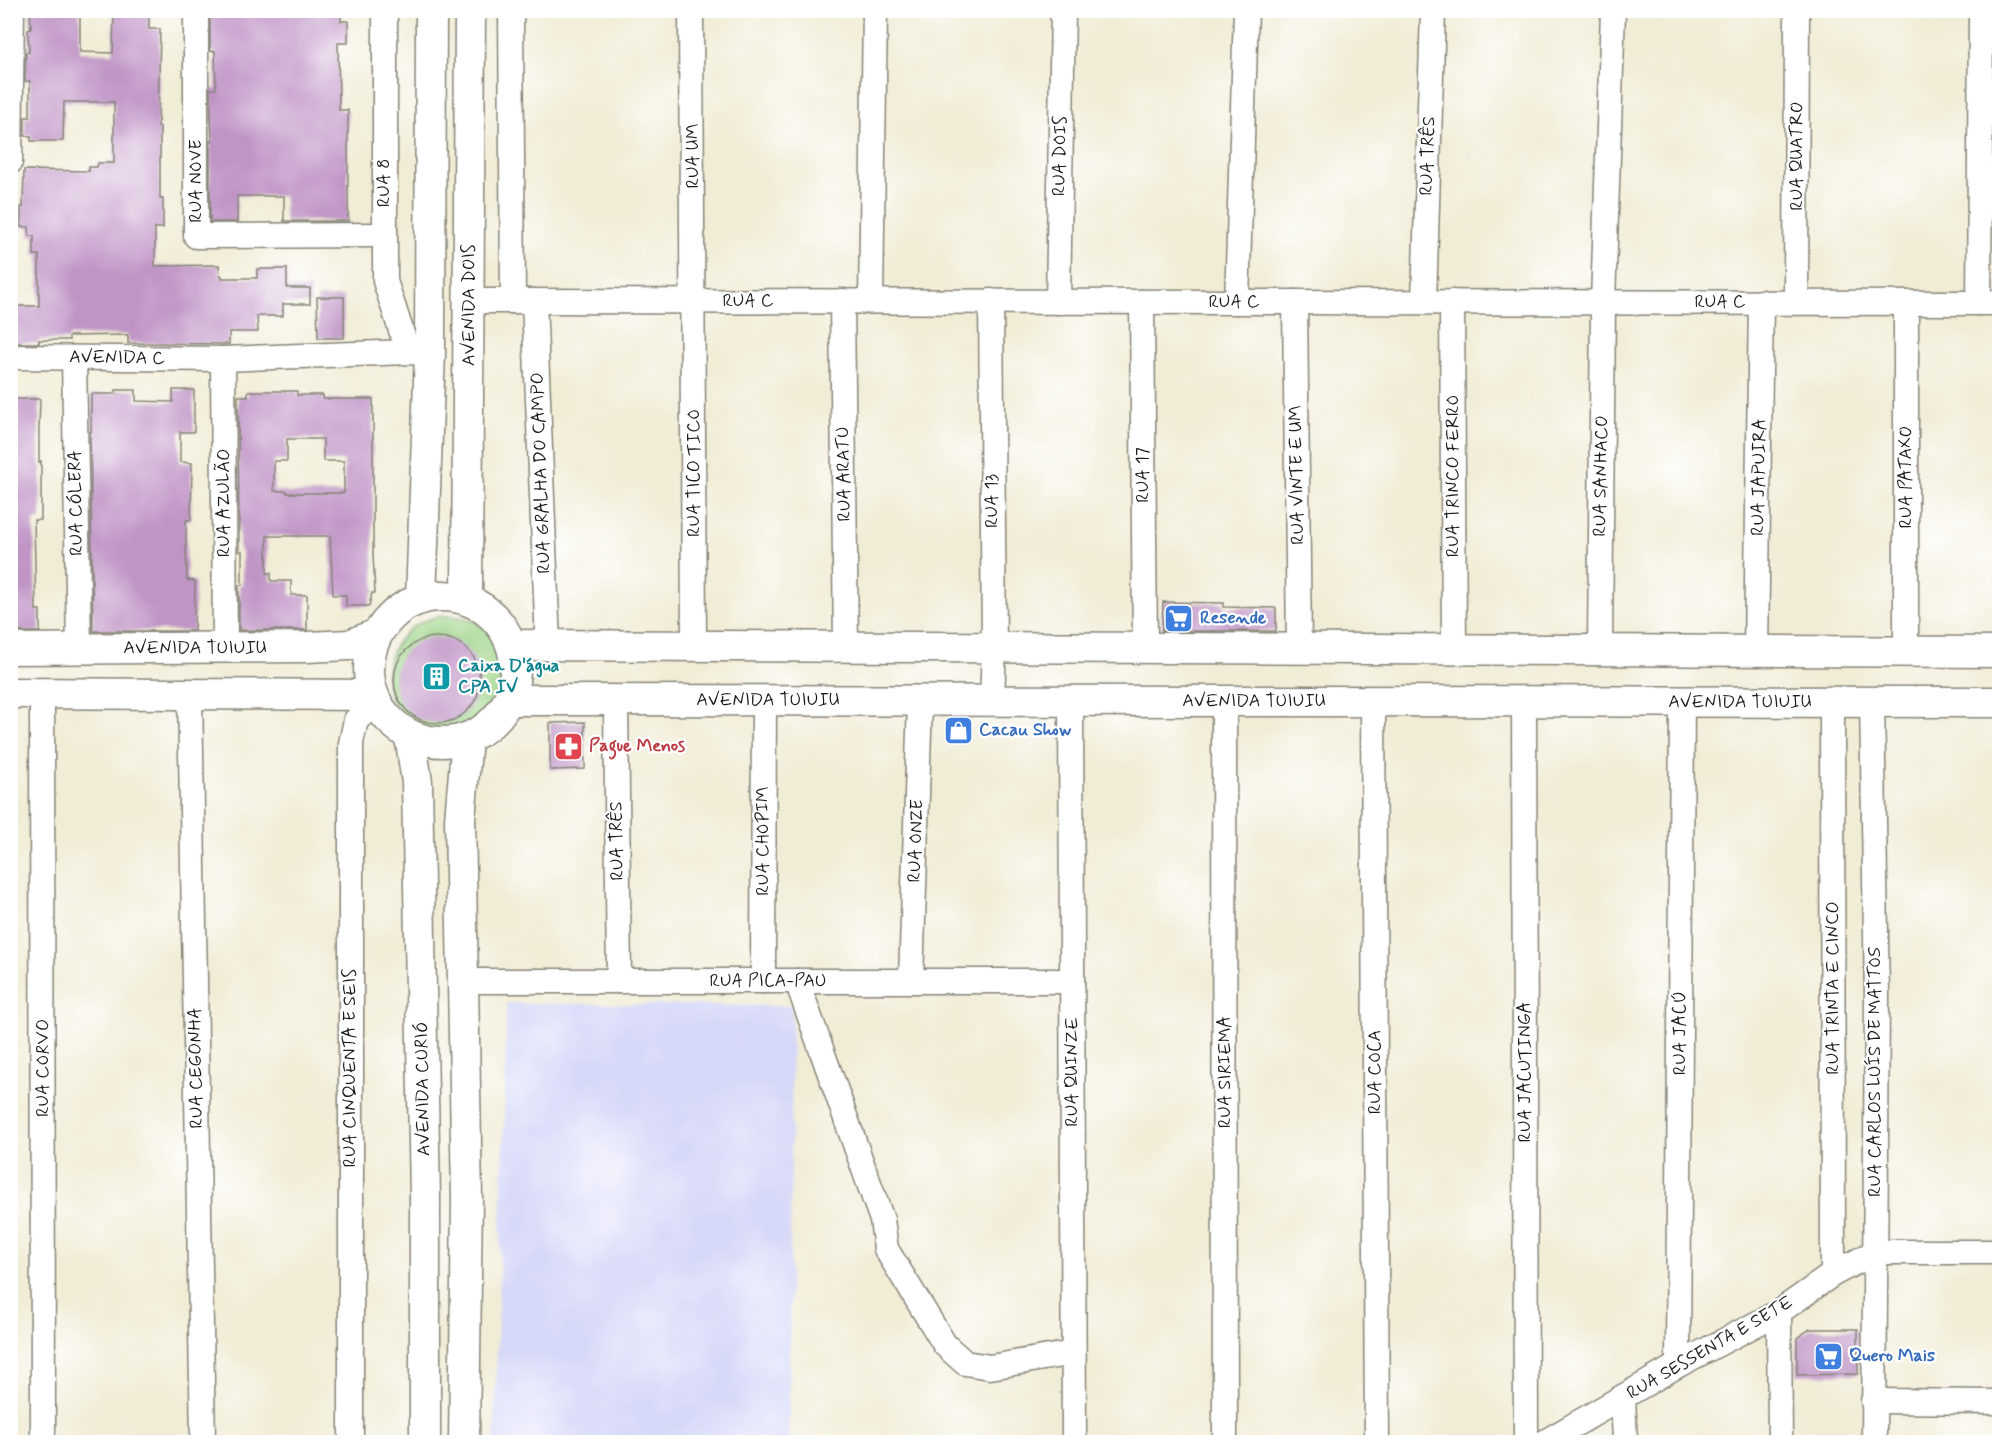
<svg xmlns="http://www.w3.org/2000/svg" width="2010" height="1453" font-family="Mynerve,sans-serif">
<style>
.built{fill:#d6d8f8}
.green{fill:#9cd385;stroke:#5c7850;stroke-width:1.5}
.building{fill:#c095c6;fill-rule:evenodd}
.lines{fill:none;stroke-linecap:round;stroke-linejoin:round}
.minor-casing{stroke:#868478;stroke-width:27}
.major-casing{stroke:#868478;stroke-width:33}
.minor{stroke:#fff;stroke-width:24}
.major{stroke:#fff;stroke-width:30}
.labels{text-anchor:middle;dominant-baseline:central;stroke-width:4.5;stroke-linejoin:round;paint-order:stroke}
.street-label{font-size:18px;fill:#1c1c1c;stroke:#fff}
.shop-label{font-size:18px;font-weight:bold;fill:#366cbe;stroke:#fff;text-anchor:start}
.culture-label{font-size:18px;font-weight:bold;fill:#0d838f;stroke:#fff;text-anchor:start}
.health-label{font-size:18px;font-weight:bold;fill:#be3a42;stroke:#fff;text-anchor:start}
</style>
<rect width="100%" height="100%" fill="#fff"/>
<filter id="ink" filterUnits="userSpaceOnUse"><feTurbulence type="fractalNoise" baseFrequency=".0167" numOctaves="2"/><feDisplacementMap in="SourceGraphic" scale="12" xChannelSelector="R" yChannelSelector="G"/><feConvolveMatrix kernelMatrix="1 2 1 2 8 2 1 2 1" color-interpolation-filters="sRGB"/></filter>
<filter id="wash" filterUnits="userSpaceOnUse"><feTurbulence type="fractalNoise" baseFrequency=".008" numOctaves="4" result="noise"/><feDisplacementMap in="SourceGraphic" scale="24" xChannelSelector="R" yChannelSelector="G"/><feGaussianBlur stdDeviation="1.35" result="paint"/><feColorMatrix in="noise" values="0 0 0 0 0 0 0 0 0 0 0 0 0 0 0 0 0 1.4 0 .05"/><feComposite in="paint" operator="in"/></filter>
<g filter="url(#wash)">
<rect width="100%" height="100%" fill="#f1ecd5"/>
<path class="built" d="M506,1003L792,1006L789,1442H494L505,1093Z"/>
<circle class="green" cx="448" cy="677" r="61"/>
<g id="blocks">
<g class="building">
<path d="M30,10H80V52L113,53L114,10H149V29H160L158,127H160V199H163V228H155V266L219,265L220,275L222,276V278H257V269H287V288H310V304H283V316H257L258,332H229V344L128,343V335L69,336V340H39V343H10V306H39V255H34V236H29V227H21V207H23L24,170L89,171V167H97L98,163H114V102H64L63,141H31V136H25V117H30V81H25L26,52H29L28,30L31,29Z"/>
<path d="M210,10H341V21H348V43H338L339,110H348V221H284V196H237V222H210V141H212L210,89H216L215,51H210Z"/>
<path d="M317,297H344V338H318Z"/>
<path d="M116,390H136V401L173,402V390H194V432H180V462L192,463L191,520H186V551L187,580L195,581L194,631H93L90,432H91V394H116Z"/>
<path d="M248,391H297V395H323V399H373V555L375,593H372L369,606H346V595H333L330,536H267V573H271V581H291V595H307V630H239V585H242V551H239L238,396H248ZM287,439H323V461H344V493H287V491H274V461H287Z"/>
<path d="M10,399H40L39,427V462L41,461V520H34L36,610H40V632H10Z"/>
<path d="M1163,602L1224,603L1223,607L1276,608V631H1162Z"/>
<circle cx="437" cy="680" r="43"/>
<path d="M585,722V769L550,770V723Z"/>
<path d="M1810,1329H1858V1374L1797,1375V1338Z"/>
</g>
</g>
</g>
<g filter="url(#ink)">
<use href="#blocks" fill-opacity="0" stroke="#868478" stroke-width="1.5"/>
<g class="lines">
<defs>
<g id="minor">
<path d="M196,10V236L384,235"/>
<path d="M385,10V281L408,352"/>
<path d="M511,10L513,301"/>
<path d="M691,10L694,646"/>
<path d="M10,162L12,10"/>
<path d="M469,301L2000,303"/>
<path d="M534,301L548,645"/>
<path d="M842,301L846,647"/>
<path d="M871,301L875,10"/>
<path d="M991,301L994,647L992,701"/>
<path d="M1058,302L1063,10"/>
<path d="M1142,302L1145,648"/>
<path d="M1237,302L1246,10"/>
<path d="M1295,302L1299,649"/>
<path d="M1424,302L1433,10"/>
<path d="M1452,302L1454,650"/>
<path d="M1796,302L1797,10"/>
<path d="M1906,303V651"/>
<path d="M1979,303L1981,10"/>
<path d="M10,357L223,359L408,352L430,353"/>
<path d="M74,358L79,648"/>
<path d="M223,359L225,647"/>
<path d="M1600,650L1603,302L1613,10"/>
<path d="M1756,651L1761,302"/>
<path d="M42,693L43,1442"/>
<path d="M190,694L203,1442"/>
<path d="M616,700L619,981"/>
<path d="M1071,701L1074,1442"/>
<path d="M1224,701L1225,1442"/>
<path d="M1373,701L1377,1442"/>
<path d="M1524,702L1526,1442"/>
<path d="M1832,702L1833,1274"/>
<path d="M1872,702L1877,996L1874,1442"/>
<path d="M463,981H1072"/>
<path d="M763,981L764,700"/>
<path d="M797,981L882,1220L886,1249L945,1345L965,1363L990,1367L1073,1353"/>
<path d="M911,981L920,701"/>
<path d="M1779,1312L1780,1442"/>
<path d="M1678,1365L1682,702"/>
<path d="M1623,1397L1625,1442"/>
<path d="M1873,1401L2000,1402"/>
<path d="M351,1442V743L356,720L376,703"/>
<path d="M1545,1442L1678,1365L1779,1312L1833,1274L1875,1252H2000"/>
</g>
<g id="major">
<circle cx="442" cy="669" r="73"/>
<path d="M421,599L430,353L431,10"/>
<path d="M467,600L470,10"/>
<path d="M512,645L2000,652"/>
<path d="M10,649L307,647L349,645L377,634"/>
<path d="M10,693L372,695"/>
<path d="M509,700L2000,702"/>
<path d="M410,736L417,782L425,1197V1442"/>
<path d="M464,1442L467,1198L460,819L467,738"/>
</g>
</defs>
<use href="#minor" class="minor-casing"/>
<use href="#major" class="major-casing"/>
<use href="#minor" class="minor"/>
<use href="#major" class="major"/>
</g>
</g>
<defs>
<symbol id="supermarket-square" viewBox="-11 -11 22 22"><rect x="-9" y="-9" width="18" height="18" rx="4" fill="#3f7fe0" stroke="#fff"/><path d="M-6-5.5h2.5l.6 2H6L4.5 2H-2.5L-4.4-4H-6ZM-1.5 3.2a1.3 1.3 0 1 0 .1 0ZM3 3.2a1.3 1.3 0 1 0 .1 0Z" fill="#fff"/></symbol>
<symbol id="building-square" viewBox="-11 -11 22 22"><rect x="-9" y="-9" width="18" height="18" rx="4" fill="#0f9aa8" stroke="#fff"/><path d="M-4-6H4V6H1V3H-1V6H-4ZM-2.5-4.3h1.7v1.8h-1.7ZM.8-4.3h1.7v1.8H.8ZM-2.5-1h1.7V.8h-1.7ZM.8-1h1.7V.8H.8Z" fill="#fff"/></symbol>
<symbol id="shop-square" viewBox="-11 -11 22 22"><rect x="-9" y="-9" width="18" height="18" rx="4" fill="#3f7fe0" stroke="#fff"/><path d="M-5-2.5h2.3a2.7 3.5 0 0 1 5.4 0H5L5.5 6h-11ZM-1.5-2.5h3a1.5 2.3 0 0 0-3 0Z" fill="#fff"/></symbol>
<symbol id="pharmacy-square" viewBox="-11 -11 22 22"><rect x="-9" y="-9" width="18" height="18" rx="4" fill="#e0444e" stroke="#fff"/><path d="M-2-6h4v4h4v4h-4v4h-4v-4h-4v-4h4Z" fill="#fff"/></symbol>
</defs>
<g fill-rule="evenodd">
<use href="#supermarket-square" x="1162" y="602" width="33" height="33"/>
<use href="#building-square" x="420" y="660" width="33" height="33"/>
<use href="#shop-square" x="942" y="714" width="33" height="33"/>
<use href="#pharmacy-square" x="552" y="730" width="33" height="33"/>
<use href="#supermarket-square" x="1812" y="1340" width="33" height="33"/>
</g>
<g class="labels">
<g class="street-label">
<text transform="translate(693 156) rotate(-90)">RUA UM</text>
<text transform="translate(1060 156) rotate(-89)">RUA DOIS</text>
<text transform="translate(1428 156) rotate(-88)">RUA TRÊS</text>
<text transform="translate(1797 156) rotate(-90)">RUA QUATRO</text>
<text transform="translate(196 181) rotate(-90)">RUA NOVE</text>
<text transform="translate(384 183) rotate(-90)">RUA 8</text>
<text x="748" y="301">RUA C</text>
<text x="1234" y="302">RUA C</text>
<text x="1720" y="302">RUA C</text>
<text transform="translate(469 305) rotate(-90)">AVENIDA DOIS</text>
<text transform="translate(117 358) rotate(1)">AVENIDA C</text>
<text transform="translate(541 473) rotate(-92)">RUA GRALHA DO CAMPO</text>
<text transform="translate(694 473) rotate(-90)">RUA TICO TICO</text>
<text transform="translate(844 474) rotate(-91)">RUA ARATU</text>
<text transform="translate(1143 475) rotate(-90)">RUA 17</text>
<text transform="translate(1297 475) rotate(-91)">RUA VINTE E UM</text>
<text transform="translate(1453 476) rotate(-90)">RUA TRINCO FERRO</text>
<text transform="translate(1601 476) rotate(-89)">RUA SANHACO</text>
<text transform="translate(1759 477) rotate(-89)">RUA JAPUIRA</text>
<text transform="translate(1906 477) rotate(-90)">RUA PATAXO</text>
<text transform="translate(992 501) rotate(-90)">RUA 13</text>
<text transform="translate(76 503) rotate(-91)">RUA CÓLERA</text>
<text transform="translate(224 503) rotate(-90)">RUA AZULÃO</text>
<text x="195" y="648">AVENIDA TUIUIU</text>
<text x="768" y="700">AVENIDA TUIUIU</text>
<text x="1254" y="701">AVENIDA TUIUIU</text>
<text x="1740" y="702">AVENIDA TUIUIU</text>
<text transform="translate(617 841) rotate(-91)">RUA TRÊS</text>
<text transform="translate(763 841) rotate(-90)">RUA CHOPIM</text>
<text transform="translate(916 841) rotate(-88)">RUA ONZE</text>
<text x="768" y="981">RUA PICA-PAU</text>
<text transform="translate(1833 988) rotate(-90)">RUA TRINTA E CINCO</text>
<text transform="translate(1680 1033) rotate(-90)">RUA JACÚ</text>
<text transform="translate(43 1068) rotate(-90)">RUA CORVO</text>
<text transform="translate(196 1068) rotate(-91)">RUA CEGONHA</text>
<text transform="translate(350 1068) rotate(-90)">RUA CINQUENTA E SEIS</text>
<text transform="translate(1072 1072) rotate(-90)">RUA QUINZE</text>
<text transform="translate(1225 1072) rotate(-90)">RUA SIRIEMA</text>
<text transform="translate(1375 1072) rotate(-90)">RUA COCA</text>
<text transform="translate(1525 1072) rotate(-90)">RUA JACUTINGA</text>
<text transform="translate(1875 1072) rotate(-90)">RUA CARLOS LUÍS DE MATTOS</text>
<text transform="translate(423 1089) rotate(-91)">AVENIDA CURIÓ</text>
<text transform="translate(1710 1348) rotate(-30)">RUA SESSENTA E SETE</text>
</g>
<g class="shop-label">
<text x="1200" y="618">Resende</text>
<text x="979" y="730">Cacau Show</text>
<text x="1849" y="1356">Quero Mais</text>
</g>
<g class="culture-label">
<text x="458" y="666">Caixa D'água<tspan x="458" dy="21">CPA IV</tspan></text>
</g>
<g class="health-label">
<text x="589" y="746">Pague Menos</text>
</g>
</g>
<rect width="2010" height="1453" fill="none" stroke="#fff" stroke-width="36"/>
</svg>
